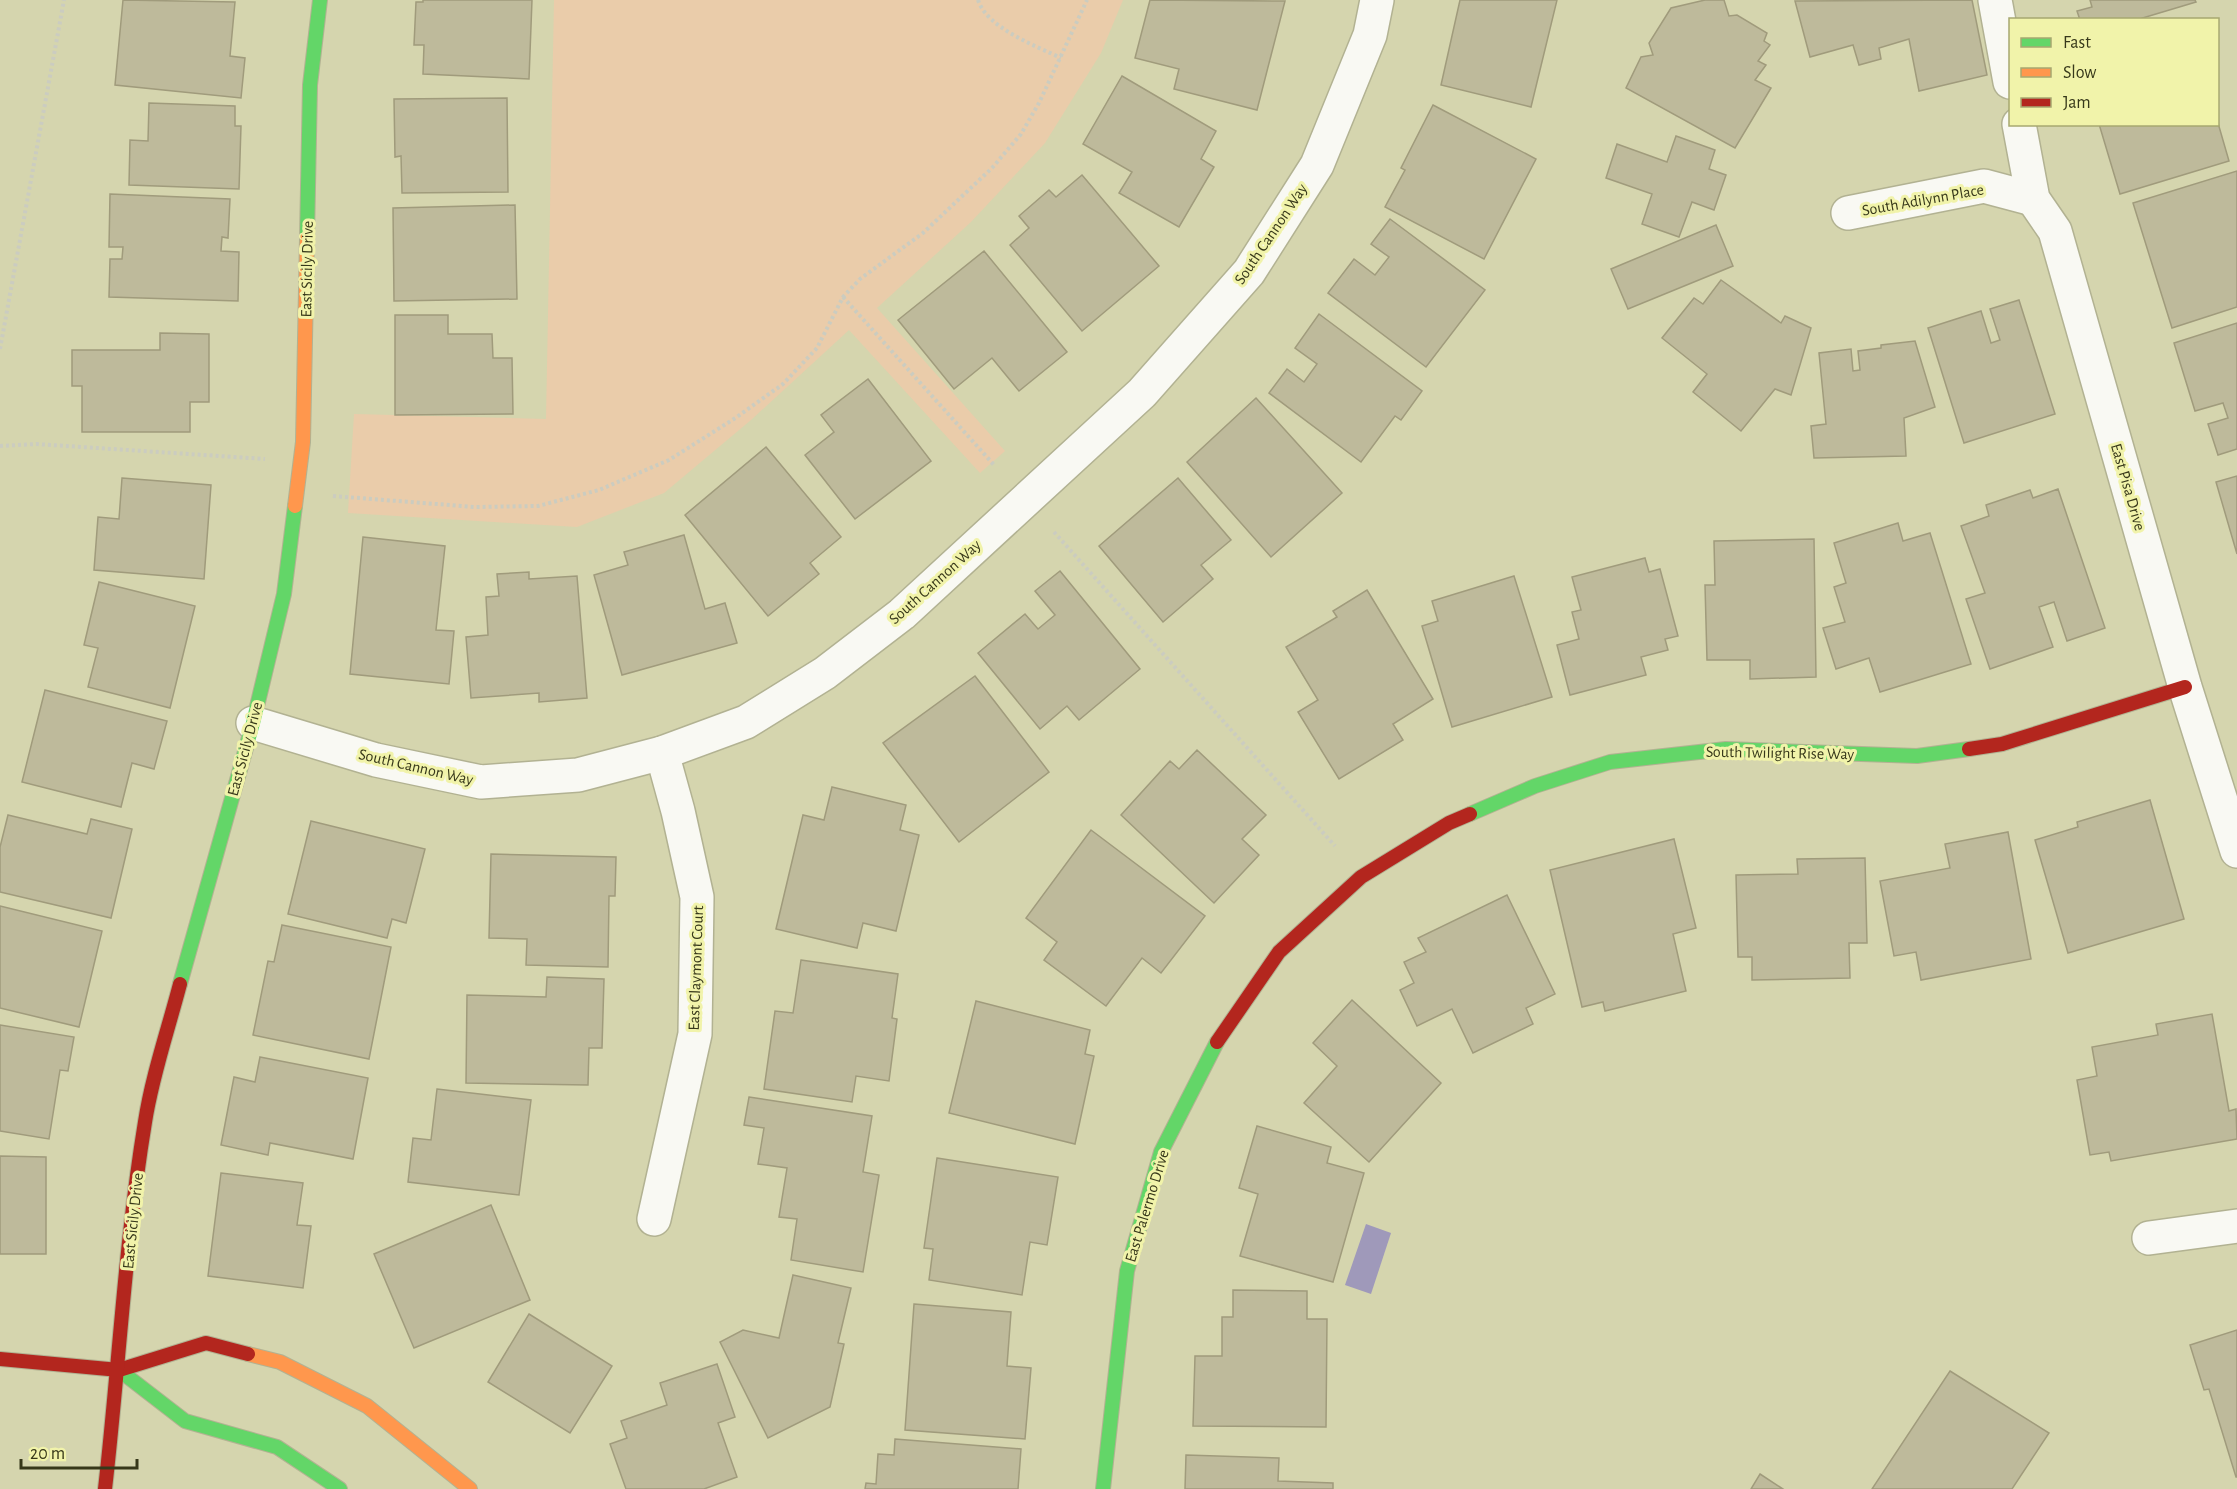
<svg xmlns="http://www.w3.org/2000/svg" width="2237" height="1489" font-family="'Alegreya Sans',sans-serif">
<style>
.green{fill:#eaccaa}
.water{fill:#9f99ba}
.building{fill:#beba9b;stroke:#a09b7c;stroke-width:1.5}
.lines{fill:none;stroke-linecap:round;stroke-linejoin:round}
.street-casing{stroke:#b2b292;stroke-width:36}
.fast-casing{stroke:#b2b292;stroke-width:16}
.slow-casing{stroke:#b2b292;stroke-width:16}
.jam-casing{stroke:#b2b292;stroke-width:16}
.path{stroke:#cbccc0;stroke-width:4;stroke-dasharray:3 3;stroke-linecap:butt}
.street{stroke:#f9f9f3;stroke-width:33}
.fast{stroke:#63d668;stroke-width:14}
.slow{stroke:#ff974d;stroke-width:14}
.jam{stroke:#b3261e;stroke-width:14}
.labels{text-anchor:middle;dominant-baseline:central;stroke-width:6;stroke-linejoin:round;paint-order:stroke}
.street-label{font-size:16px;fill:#37381a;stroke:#f1f3aa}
</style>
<rect width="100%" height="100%" fill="#d5d5ae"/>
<path class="green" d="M554,0H1123L1101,53L1045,143L971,222L877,308L1005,451L980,473L849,330L751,420L664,493L577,527L348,513L354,414L546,419Z"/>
<path class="water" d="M1366,1224L1391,1233L1371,1294L1345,1285Z"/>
<g class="building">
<path d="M123,0L235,2L230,56L245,58L241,98L115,85Z"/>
<path d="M423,0H532L529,79L423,74L424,45H414L416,2H423Z"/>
<path d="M1150,0L1285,1L1257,110L1174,89L1179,69L1135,58Z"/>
<path d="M1460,0H1557L1531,107L1441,85Z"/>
<path d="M1705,0H1724L1729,16L1737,15L1767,33L1764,41L1770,45L1758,61L1766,65L1755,80L1771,88L1735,148L1626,88L1641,57L1653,55L1649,43L1671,8Z"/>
<path d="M1972,0L1987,75L1919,91L1909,39L1879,48L1881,59L1859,65L1853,45L1810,57L1795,1Z"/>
<path d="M2090,0H2195L2196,2L2136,20H2080L2077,11L2092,7Z"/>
<path d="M1122,76L1216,131L1201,159L1214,167L1179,227L1119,193L1132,172L1083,144Z"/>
<path d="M507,98L508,192L402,193L401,156L395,157L394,99Z"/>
<path d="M149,103L235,106V126H241L239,189L129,185L130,140L148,141Z"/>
<path d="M1433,105L1536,159L1484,259L1385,207L1405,170L1401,168Z"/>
<path d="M2218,123L2229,161L2120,194L2099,124Z"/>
<path d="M1676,136L1715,150L1709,169L1726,175L1714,210L1692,202L1679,237L1642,224L1652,194L1606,178L1617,144L1667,162Z"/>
<path d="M2237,171V307L2172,328L2133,203Z"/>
<path d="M1082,175L1159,266L1082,331L1010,245L1029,228L1019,216L1049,190L1056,197Z"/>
<path d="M110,194L230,199L228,238L222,237L221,251L239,252L238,301L109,297L110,259H122L123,247H109Z"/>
<path d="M515,205L517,299L394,301L393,208Z"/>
<path d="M1390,219L1485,290L1426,367L1328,293L1354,259L1375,275L1389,257L1371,244Z"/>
<path d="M1716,225L1733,266L1628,309L1611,269Z"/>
<path d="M984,251L1067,352L1019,391L992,358L954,389L898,320Z"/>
<path d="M1721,280L1781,323L1785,316L1811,328L1791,395L1775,389L1741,431L1693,392L1707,374L1662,338L1694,298L1703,304Z"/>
<path d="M2019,300L2055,414L1964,443L1928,328L1981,311L1991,343L2000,340L1990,309Z"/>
<path d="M1319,314L1422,391L1401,420L1395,416L1361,462L1269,393L1287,369L1304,382L1317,364L1295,348Z"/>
<path d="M395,315H448V334H492L493,358H512L513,414L395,415Z"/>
<path d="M2237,323V449L2218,455L2208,424L2228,418L2223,403L2195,411L2174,343Z"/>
<path d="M160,333L209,334V402H190V432H82V386H72V350H160Z"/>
<path d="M1915,341L1935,407L1904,418L1906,456L1814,458L1811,426L1826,424L1819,353L1851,349L1853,371L1860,370L1858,351L1881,348V345Z"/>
<path d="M868,379L931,461L855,519L805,455L834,432L821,415Z"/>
<path d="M1256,398L1342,493L1271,557L1187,462Z"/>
<path d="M766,447L841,537L810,563L819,574L768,616L685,515Z"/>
<path d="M2237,476V554L2216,482Z"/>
<path d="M122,478L211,485L204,579L94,570L98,517L119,519Z"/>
<path d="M1178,478L1231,540L1201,565L1213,579L1163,622L1099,546Z"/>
<path d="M2058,489L2105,628L2067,641L2054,602L2039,607L2053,647L1990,669L1966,599L1985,593L1961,526L1989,516L1986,505L2030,490L2033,498Z"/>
<path d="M1898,523L1903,541L1930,533L1971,664L1880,692L1869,658L1836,669L1823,628L1845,622L1834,587L1846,583L1834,543Z"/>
<path d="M684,535L705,609L725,603L737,643L622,675L594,575L628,565L624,552Z"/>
<path d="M363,537L445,546L436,630L454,631L449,684L350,674Z"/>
<path d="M1814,539L1816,677L1750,679V660H1707L1705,585H1715L1714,541Z"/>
<path d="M1645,558L1649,572L1660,569L1678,636L1665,639L1668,650L1641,657L1646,675L1570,695L1557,645L1579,639L1572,612L1581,610L1572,577Z"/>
<path d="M1060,571L1140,669L1079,720L1067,706L1040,729L978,653L1025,614L1038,629L1055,615L1035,591Z"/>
<path d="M529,572V579L577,576L587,698L539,702V693L471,698L466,637L488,635L486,597L499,596L497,574Z"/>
<path d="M1514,576L1552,697L1452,727L1422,626L1438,621L1432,601Z"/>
<path d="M99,582L195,606L170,708L88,687L98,648L84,645Z"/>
<path d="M1367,590L1433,699L1393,724L1403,740L1339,779L1298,712L1318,700L1286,647L1337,617L1333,611Z"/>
<path d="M975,676L1049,772L959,842L883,743Z"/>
<path d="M45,690L167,721L154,769L132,763L121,807L22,782Z"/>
<path d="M1197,750L1266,815L1242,839L1259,855L1214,903L1121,815L1170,761L1179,769Z"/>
<path d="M832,787L906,805L900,830L919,835L896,931L863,923L857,948L776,929L803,815L824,820Z"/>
<path d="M2150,800L2184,919L2068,953L2035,840L2078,827L2077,822Z"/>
<path d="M8,815L87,834L91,819L132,829L111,918L0,892V847Z"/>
<path d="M311,821L425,849L406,923L392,919L387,938L288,914Z"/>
<path d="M1091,830L1205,916L1161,973L1142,958L1106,1006L1044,960L1057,942L1026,918Z"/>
<path d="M2008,832L2031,959L1921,980L1916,952L1894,956L1880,881L1950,868L1945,844Z"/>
<path d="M1674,839L1696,928L1673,934L1686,991L1605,1011L1603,1002L1582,1007L1550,870Z"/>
<path d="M491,854L616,857L615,896H609L608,967L526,965L527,939L489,938Z"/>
<path d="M1865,858L1867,943H1849L1850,978L1752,980V957H1738L1736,875L1798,874L1797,859Z"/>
<path d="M1507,895L1555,994L1526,1008L1533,1024L1473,1053L1452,1009L1417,1026L1400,990L1414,983L1404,962L1426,952L1418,938Z"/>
<path d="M0,906L102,931L79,1027L0,1008Z"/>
<path d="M282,925L391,947L369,1059L253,1035L268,961L274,962Z"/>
<path d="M801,960L898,974L892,1018L897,1019L889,1081L856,1076L852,1102L764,1089L775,1011L793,1013Z"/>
<path d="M547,977L604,979L602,1048H589L588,1085L466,1083L467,995L546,997Z"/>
<path d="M1352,1000L1441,1083L1369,1162L1304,1103L1337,1066L1313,1043Z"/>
<path d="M976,1001L1090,1030L1085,1054L1094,1056L1075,1144L949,1113Z"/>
<path d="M2212,1014L2229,1111L2236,1109L2237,1139L2111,1161L2109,1152L2090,1155L2077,1080L2097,1076L2092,1047L2158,1035L2156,1024Z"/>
<path d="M0,1025L74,1037L68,1071L60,1070L49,1139L0,1131Z"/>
<path d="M260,1057L368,1078L353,1159L270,1143L268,1155L221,1145L234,1077L255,1082Z"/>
<path d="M437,1089L531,1100L519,1195L408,1182L413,1138L431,1140Z"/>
<path d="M749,1097L872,1116L863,1172L879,1175L863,1272L791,1260L797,1219L779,1217L787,1168L758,1164L764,1128L744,1125Z"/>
<path d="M1257,1126L1331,1147L1327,1163L1364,1173L1333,1282L1240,1256L1258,1194L1239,1188Z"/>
<path d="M0,1156L46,1157V1254H0Z"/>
<path d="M937,1158L1058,1177L1047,1245L1030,1242L1022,1295L929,1280L933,1249L924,1248Z"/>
<path d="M221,1173L303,1183L297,1225L311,1226L303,1288L208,1276Z"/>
<path d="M491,1205L530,1300L414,1348L374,1254Z"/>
<path d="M793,1275L851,1288L838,1343L844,1344L830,1407L768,1438L720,1342L743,1330L779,1338Z"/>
<path d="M1233,1290L1307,1291V1319H1327L1326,1427L1193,1426L1195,1356H1222V1317H1233Z"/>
<path d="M914,1304L1011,1312L1007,1366L1031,1368L1025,1439L905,1430Z"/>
<path d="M529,1314L612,1366L570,1433L488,1382Z"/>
<path d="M2237,1330V1477H2236L2209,1389L2204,1390L2190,1345Z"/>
<path d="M717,1364L735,1417L718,1423L737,1477L704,1489H626L610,1444L627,1438L621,1421L667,1405L660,1383Z"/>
<path d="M1950,1371L2049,1433L2012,1489H1872Z"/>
<path d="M895,1439L1021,1449L1018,1489H865L866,1483L876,1484L878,1454L894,1455Z"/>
<path d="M1186,1455L1279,1458L1278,1481L1333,1483V1489H1185Z"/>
<path d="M1760,1474L1783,1489H1751Z"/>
</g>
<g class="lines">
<defs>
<g id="street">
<path d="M1995,0L2010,82"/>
<path d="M2019,124L2033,199L2055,231L2185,687L2237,851"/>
<path d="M1848,213L1984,186L2033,199"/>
<path d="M253,723L376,760L481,782L578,775L662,753L746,722L825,673L902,614L1142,393L1249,272L1317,165L1370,35L1377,0"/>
<path d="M654,1219L695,1034L697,897L678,811L662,753"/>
<path d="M2149,1238L2237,1226"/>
</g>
<g id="fast">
<path d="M307,238L310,85L320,0"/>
<path d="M1470,814L1535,786L1610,762L1726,749L1917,756L1969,749"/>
<path d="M180,984L253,723L284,594L295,506"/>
<path d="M119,1370L185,1421L277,1447L340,1489"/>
<path d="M1103,1489L1127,1271L1161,1152L1217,1042"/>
</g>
<g id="slow">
<path d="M295,506L303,442L307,238"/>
<path d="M248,1354L280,1362L367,1406L470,1489"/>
</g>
<g id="jam">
<path d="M1969,749L2002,744L2185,687"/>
<path d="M1217,1042L1279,952L1361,877L1449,823L1470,814"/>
<path d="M0,1359L119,1370L206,1343L248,1354"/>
<path d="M105,1489C119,1367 125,1243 145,1122C152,1076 168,1030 180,984"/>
</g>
</defs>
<use href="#street" class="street-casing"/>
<use href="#fast" class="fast-casing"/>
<use href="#slow" class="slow-casing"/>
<use href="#jam" class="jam-casing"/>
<g class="path">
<path d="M978,0C987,28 1036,46 1061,58"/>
<path d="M843,297L995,466"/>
<path d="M0,349L64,0"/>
<path d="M0,446L36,444L265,459"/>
<path d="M333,496L475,507L538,506L599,490L669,460L737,417L783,384L817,348L843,297L860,279L923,233L992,168L1021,134L1039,103L1087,0"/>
<path d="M1054,532L1335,846"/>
</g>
<use href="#street" class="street"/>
<use href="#fast" class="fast"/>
<use href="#slow" class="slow"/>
<use href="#jam" class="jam"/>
</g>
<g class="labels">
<g class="street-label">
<text transform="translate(1923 200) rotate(-10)">South Adilynn Place</text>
<text transform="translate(1271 234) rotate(-56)">South Cannon Way</text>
<text transform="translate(307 269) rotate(-89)">East Sicily Drive</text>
<text transform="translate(2128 487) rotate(74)">East Pisa Drive</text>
<text transform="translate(935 582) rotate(-42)">South Cannon Way</text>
<text transform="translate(245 749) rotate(-75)">East Sicily Drive</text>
<text transform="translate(1780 753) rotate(1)">South Twilight Rise Way</text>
<text transform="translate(416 767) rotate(13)">South Cannon Way</text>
<text transform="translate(696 968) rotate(-88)">East Claymont Court</text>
<text transform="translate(1147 1206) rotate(-73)">East Palermo Drive</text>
<text transform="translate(133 1221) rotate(-84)">East Sicily Drive</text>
</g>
</g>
<rect x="2009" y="18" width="210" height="108" fill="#f1f3aa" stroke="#a7a870" stroke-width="1.5"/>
<rect x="2021" y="38" width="30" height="9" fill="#63d668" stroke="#a7a870" stroke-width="1.5"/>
<text x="2063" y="48" font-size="18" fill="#37381a">Fast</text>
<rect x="2021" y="68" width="30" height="9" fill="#ff974d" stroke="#a7a870" stroke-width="1.5"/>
<text x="2063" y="78" font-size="18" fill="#37381a">Slow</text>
<rect x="2021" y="98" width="30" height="9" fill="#b3261e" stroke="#a7a870" stroke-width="1.5"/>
<text x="2063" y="108" font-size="18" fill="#37381a">Jam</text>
<path d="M21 1459v9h116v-9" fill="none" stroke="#37381a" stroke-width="3"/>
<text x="30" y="1459" font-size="18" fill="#37381a" stroke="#f1f3aa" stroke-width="4.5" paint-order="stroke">20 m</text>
</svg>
